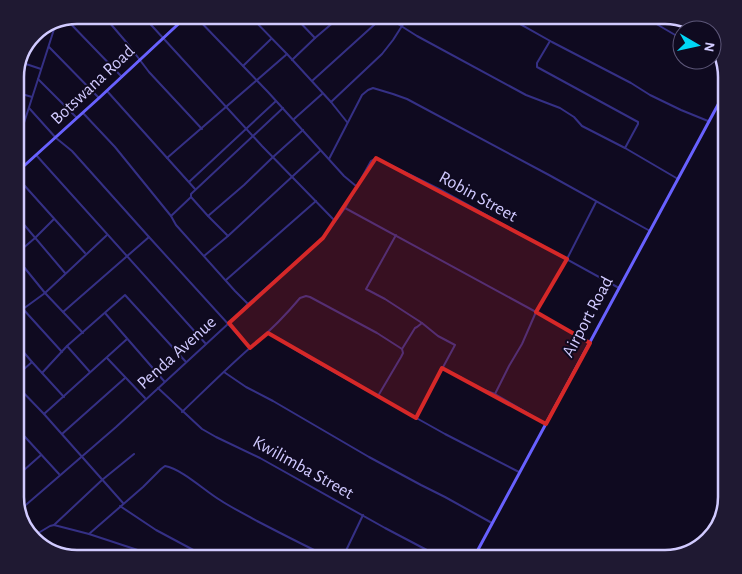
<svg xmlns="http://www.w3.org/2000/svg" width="742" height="574" font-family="'Alegreya Sans',sans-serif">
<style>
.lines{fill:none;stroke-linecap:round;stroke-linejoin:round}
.street{stroke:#353085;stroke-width:2}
.secondary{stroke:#6861ff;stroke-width:3}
.marked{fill:#d62828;fill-opacity:0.2;stroke:#d62828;stroke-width:4;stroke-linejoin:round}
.labels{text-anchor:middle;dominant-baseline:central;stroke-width:4;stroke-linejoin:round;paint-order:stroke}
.street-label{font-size:18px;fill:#d1caff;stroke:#0f0a20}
.rim{fill:none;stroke:#d1caff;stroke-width:2.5}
</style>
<rect width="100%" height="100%" fill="#0f0a20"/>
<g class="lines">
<g class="street">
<path d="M103,15L127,43L149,72L202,129"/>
<path d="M142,15L262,146L335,221"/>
<path d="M194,15L268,92L344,176L356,186"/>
<path d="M249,15L287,54"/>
<path d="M293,15L315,38"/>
<path d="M334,15L338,19"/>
<path d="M385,15L398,24L417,36L526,95L560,108L574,117L582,126L625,148L678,179"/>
<path d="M504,15L552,42L631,83L650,95L681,110L708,121"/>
<path d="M641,15L682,39"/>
<path d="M66,19L122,77"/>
<path d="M550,41L537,63V67L638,122V124L625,148"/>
<path d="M49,47L99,98"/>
<path d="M712,55L718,58"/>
<path d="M292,60L315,38L342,15"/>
<path d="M20,62L41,69"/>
<path d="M243,66L271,39"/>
<path d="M38,79L77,118"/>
<path d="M312,81L385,15"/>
<path d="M107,91L195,189"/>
<path d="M15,92L32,97"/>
<path d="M331,102L347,122"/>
<path d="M29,108L56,138L72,151L149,237L250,348"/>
<path d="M83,113L115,147L171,216L176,225L235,291L248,304"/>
<path d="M294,119L322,94"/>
<path d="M15,124L23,127"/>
<path d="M15,151L56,23"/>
<path d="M37,156L206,344"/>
<path d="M167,158L287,54L331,102L382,54L393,40L409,15"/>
<path d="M329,159L362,95L368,90L373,88L393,94L407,99L549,175L650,231"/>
<path d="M15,175L85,253"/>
<path d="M189,182L276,101"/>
<path d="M345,208L536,312L590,343"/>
<path d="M15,214L65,273"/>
<path d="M171,216L191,197"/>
<path d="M208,216L244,185L273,157L303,130"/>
<path d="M396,235L366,289L385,299L422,323L438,336L455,345L416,417"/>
<path d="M228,236L208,216L191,197V194L283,108"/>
<path d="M15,255L35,238L54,219"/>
<path d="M15,256L45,293L83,333"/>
<path d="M204,256L228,236L320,151"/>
<path d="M226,280L316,201"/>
<path d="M15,300L23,309"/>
<path d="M63,312L149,237"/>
<path d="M105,313L164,381"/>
<path d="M268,333L309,358L445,434L519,472"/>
<path d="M15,342L32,362L64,397"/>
<path d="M67,346L90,372"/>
<path d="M402,349L415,328L417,327L422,323"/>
<path d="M62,352L23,309L45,293L107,235"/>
<path d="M107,358L145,398"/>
<path d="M442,368L462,378L467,382L479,388L495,394L546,424"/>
<path d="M224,372L246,387L273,401L369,457L421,485L445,497L492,523"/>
<path d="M42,373L67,346L125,295L186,362"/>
<path d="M15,377L32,362"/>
<path d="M15,384L44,414L123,503"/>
<path d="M158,388L202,429L216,437L260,458L385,528L444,559"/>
<path d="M495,394L509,366L522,344L536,312L567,259L596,202"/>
<path d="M182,412C205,390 227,368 251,347C269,332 285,316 300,298L306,296L310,297L377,333L402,349L403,353L401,357L378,396"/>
<path d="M44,414L127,339"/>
<path d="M15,426L59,474"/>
<path d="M62,434L125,378"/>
<path d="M15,478L41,455"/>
<path d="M120,506L156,530L199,553"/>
<path d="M20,510L116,427L229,323L248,304L323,238L345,208L371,161L376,158L439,189L619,288"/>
<path d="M54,525L102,480L134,454"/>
<path d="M29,527L40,542L42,547"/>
<path d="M89,534L143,487L161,469L165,466C182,469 205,491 220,500C232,508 245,514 257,521C282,534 307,547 333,559"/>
<path d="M35,535L50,526L54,525L89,534L165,559"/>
<path d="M193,559L199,553L210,559"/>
<path d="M342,559L363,515"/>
</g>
<g class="secondary">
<path d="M15,174L99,98L188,15"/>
<path d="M473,559L727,88"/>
</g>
</g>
<path class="marked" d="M376,158L567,259L536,312L590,343L546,424L442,368L416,418L268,333L250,348L229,323L323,238Z"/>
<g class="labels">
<g class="street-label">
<text transform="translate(93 85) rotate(-43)">Botswana Road</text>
<text transform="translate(478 197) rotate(29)">Robin Street</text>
<text transform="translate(588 317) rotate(-62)">Airport Road</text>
<text transform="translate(177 353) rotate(-42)">Penda Avenue</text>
<text transform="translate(303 468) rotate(29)">Kwilimba Street</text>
</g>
</g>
<path d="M0 0H742V574H0ZM77 24H665A53 53 0 0 1 718 77V497A53 53 0 0 1 665 550H77A53 53 0 0 1 24 497V77A53 53 0 0 1 77 24Z" fill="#1f1932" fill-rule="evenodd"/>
<path class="rim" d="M77 24H665A53 53 0 0 1 718 77V497A53 53 0 0 1 665 550H77A53 53 0 0 1 24 497V77A53 53 0 0 1 77 24Z"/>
<g transform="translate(697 45) rotate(99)"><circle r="24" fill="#0f0a20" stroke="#5d5779"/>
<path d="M0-4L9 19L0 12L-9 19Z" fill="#00d6f5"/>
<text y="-8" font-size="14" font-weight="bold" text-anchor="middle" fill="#d1caff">N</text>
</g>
</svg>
